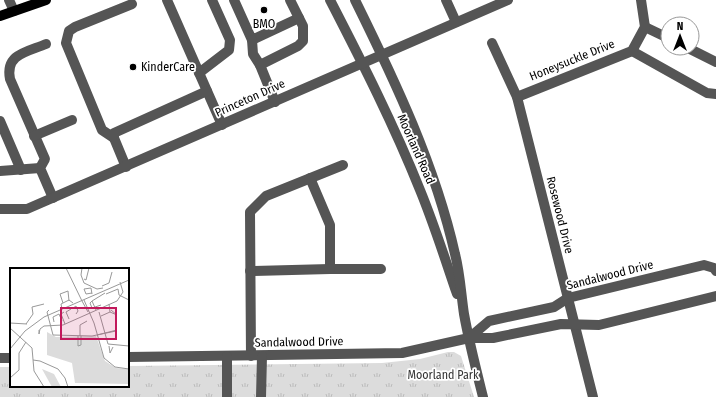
<svg xmlns="http://www.w3.org/2000/svg" width="716" height="397" font-family="'Fira Sans Condensed',sans-serif">
<style>
.park{fill:url(#park-tufts)}
.lines{fill:none;stroke-linecap:round;stroke-linejoin:round}
.minor{stroke:#555;stroke-width:10}
.major{stroke:#000;stroke-width:10}
.poi-dot{fill:#000;stroke:#fff;stroke-width:1.5}
.labels{text-anchor:middle;dominant-baseline:central;stroke-width:3.5;stroke-linejoin:round;paint-order:stroke}
.poi-label{font-size:12px;fill:#000;stroke:#fff}
.street-label{font-size:12px;fill:#000;stroke:#fff}
.park-label{font-size:12px;fill:#333;stroke:#fff}
.inset-road{fill:none;stroke:#999;stroke-width:1}
.view{fill:#c2185b;fill-opacity:0.15;stroke:#c2185b;stroke-width:2}
.inset-edge{fill:none;stroke:#000;stroke-width:2}
</style>
<defs>
<pattern id="park-tufts" width="24" height="20" patternUnits="userSpaceOnUse"><rect width="24" height="20" fill="#dcdcdc"/><path d="M3 7l-1-3M5 7V3M7 7l1-3M15 17l-1-3M17 17v-4M19 17l1-3" fill="none" stroke="#bbb"/></pattern>
</defs>
<rect width="100%" height="100%" fill="#fff"/>
<path class="park" d="M448,352H454L461,356L474,397H0V367H11V386H128V366L382,363L420,359Z"/>
<g class="lines">
<g class="minor">
<path d="M9,0L14,11"/>
<path d="M167,0L222,125"/>
<path d="M234,0L252,40L299,18"/>
<path d="M330,0C362,62 394,125 420,190C434,224 445,259 457,294"/>
<path d="M355,0C395,81 435,165 455,254C460,273 461,294 464,314C469,342 476,369 483,397"/>
<path d="M446,0L456,22"/>
<path d="M645,27L668,38"/>
<path d="M252,40L253,54L260,65"/>
<path d="M492,43L517,97L593,397"/>
<path d="M46,44C27,52 5,54 10,79L45,159L40,168L53,198"/>
<path d="M688,48L716,62"/>
<path d="M632,51L707,93L716,94"/>
<path d="M199,73L229,50L230,40L212,0"/>
<path d="M517,97L632,51L645,27L641,0"/>
<path d="M275,102L260,65L298,46L303,41V26L290,0"/>
<path d="M0,121L21,170"/>
<path d="M34,136L72,120"/>
<path d="M114,138L102,130L66,43L69,31L75,27L132,4"/>
<path d="M126,167L114,138V133L207,91"/>
<path d="M0,171L40,168"/>
<path d="M310,178L330,225V269H381"/>
<path d="M0,209H27L508,0"/>
<path d="M250,271L330,269"/>
<path d="M469,338L489,321L554,307L568,298L704,265L714,268L716,271"/>
<path d="M251,356L250,212L266,196L343,165"/>
<path d="M128,357L402,353L469,338H493L561,324L599,325L716,296"/>
<path d="M0,358H11"/>
<path d="M227,397V356"/>
<path d="M261,397L262,356"/>
</g>
<path class="major" d="M0,16L46,0"/>
</g>
<g class="poi-dot">
<circle cx="264" cy="10" r="4"/>
<circle cx="133" cy="67" r="4"/>
</g>
<g class="labels">
<g class="poi-label">
<text x="264" y="24">BMO</text>
<text x="141" y="67" text-anchor="start">KinderCare</text>
</g>
<g class="street-label">
<text transform="translate(572 60) rotate(-22)">Honeysuckle Drive</text>
<text transform="translate(250 98) rotate(-24)">Princeton Drive</text>
<text transform="translate(416 149) rotate(66)">Moorland Road</text>
<text transform="translate(560 215) rotate(76)">Rosewood Drive</text>
<text transform="translate(610 275) rotate(-14)">Sandalwood Drive</text>
<text transform="translate(299 342) rotate(-1)">Sandalwood Drive</text>
</g>
<g class="park-label">
<text x="443" y="375">Moorland Park</text>
</g>
</g>
<g transform="translate(10 268)">
<rect width="119" height="119" fill="#fff"/>
<path d="M27,92L32,101L44,106L51,119H42Z" fill="#dcdcdc"/>
<path d="M37,64L46,69L86,68L95,93L106,100L119,101V116L65,115L62,95L37,87Z" fill="#dcdcdc"/>
<path d="M74 77a5 5 0 1 1 10 0a5 5 0 1 1-10 0Z" fill="#dcdcdc"/>
<path class="inset-road" d="M56,0L72,33M72,0L71,7L74,15L87,21L93,20M74,11L76,12L79,0M92,18L99,15L102,4M82,25L76,26L74,21L81,20L82,26M96,26L108,21L109,27L119,32M74,32L84,55L94,90L105,99L119,101M72,33L78,44M82,33L80,35L82,40L91,37M53,35L50,26L58,23L59,33M63,40L66,38L68,43L66,46M52,41L51,36L59,32L63,35M39,42L37,44L43,67L82,68L106,63L107,62L87,67M86,42L82,33L95,25M54,44L51,46L55,56M89,44L98,76L119,78M100,44L107,47L101,42M91,48L100,44L99,36M59,51L56,44L61,41M44,54L43,49L49,46L52,53M0,55L17,56M16,56L23,46L22,39L34,36M0,60L22,80L24,103L34,119M29,62V66L30,61L34,58L53,57L107,33L113,24L110,14M68,68V78L71,77V68M70,68V57L77,53M99,78L100,85L103,79M0,81L15,63L34,49L119,12M23,92L30,93L48,101L55,110L58,119M0,110L9,102V85L16,74"/>
<path class="view" d="M51,40H106V71H51Z"/>
<rect width="119" height="119" class="inset-edge"/>
</g>
<g transform="translate(680 36)"><circle r="19" fill="#ffffff" stroke="#999999"/>
<path d="M0-3L7 15L0 10L-7 15Z" fill="#000000"/>
<text y="-6" font-size="11" font-weight="bold" text-anchor="middle" fill="#000000">N</text>
</g>
</svg>
